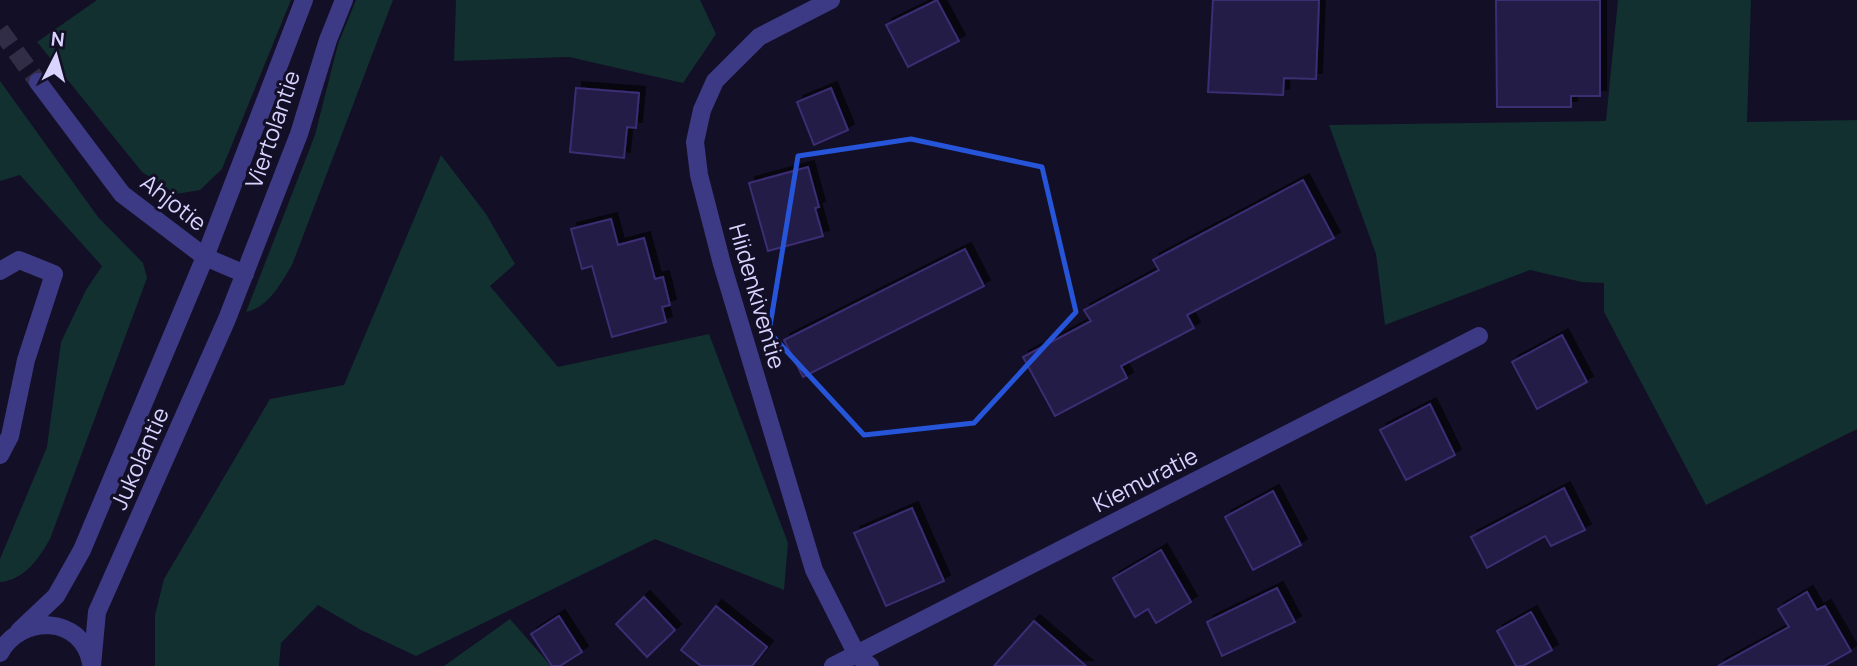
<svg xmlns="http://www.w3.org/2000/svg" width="1857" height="666" font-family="Manrope,sans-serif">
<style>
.green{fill:#12302f}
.building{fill:#241b47;stroke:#3b2d73;stroke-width:2;filter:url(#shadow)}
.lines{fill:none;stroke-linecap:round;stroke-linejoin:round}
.tertiary-tunnel{stroke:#312d47;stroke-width:18;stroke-dasharray:18 9;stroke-linecap:butt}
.service{stroke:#3d3a85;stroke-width:18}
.minor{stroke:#3d3a85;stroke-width:18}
.tertiary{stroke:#3d3a85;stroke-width:18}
.marked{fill:none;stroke:#2655da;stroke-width:5;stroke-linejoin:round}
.labels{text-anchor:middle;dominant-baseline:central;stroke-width:6;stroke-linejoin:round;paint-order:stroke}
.street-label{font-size:23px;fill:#d9d4ff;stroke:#130f26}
</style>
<defs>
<filter id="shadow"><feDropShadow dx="6" dy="-6" stdDeviation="0" flood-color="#0009"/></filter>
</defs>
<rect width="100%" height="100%" fill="#130f26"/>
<g class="green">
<path d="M97,0H291L222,169L200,190L176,194L142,172L37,42Z"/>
<path d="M356,0H393L292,265C281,283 269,307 246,312L315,135L338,44Z"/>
<path d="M456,0H700L716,34L683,83L569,57L454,61Z"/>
<path d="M1618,0H1751L1747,122L1857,120V429L1706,505L1604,312V283L1582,282L1530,270L1385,325L1376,254L1329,125L1606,121Z"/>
<path d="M0,81L98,217L143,263L147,278L50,539C39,558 25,580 0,582V559L47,447L61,342L86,290L102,266L20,175L0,181Z"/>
<path d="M441,155L486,214L515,264L490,286L558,367L709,334L788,543L784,590L655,539L416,656L361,630L318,605L281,643L279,666H155V615L164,579L270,399L344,385Z"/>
<path d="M510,619L551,666H444Z"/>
</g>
<g class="building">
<path d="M937,0L959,41L908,67L886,25Z"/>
<path d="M1213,0H1319L1316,79L1284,78L1283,95L1208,92Z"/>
<path d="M1496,0H1600V96H1571V107H1497Z"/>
<path d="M576,88L639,93L636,128L627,127L624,158L570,152Z"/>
<path d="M831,88L848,130L814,145L797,102Z"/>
<path d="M808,167L819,207L815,208L823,236L768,251L749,183Z"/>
<path d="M1303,180L1334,238L1187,315L1194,328L1121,366L1127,378L1055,416L1023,357L1091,321L1084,310L1159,270L1153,260Z"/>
<path d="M611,219L618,245L644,238L655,279L663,277L670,305L662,307L666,322L612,337L592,266L582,269L571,229Z"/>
<path d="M965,249L984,286L803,377L784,340Z"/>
<path d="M1562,335L1587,382L1537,409L1512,362Z"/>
<path d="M1430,404L1455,455L1406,480L1380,430Z"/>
<path d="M1564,488L1585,530L1551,546L1545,536L1487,568L1471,537Z"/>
<path d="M1273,491L1301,545L1253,570L1225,517Z"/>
<path d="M912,508L944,581L886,606L854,533Z"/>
<path d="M1161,550L1191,602L1156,623L1148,609L1135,617L1113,578Z"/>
<path d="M1277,588L1295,622L1222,656L1207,622Z"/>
<path d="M1807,592L1817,610L1825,606L1851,651L1824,666H1718L1789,627L1778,609Z"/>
<path d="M644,597L675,630L647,657L616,624Z"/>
<path d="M716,606L767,647L752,666H701L681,650Z"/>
<path d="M1531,612L1552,650L1523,666H1516L1497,631Z"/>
<path d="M559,616L582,652L560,666H552L531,634Z"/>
<path d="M1034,621L1086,666H994Z"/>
</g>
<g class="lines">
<path class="tertiary-tunnel" d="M0,30L38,82"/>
<path class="service" d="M0,271L19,260L54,274L26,360L10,436L0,455"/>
<g class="minor">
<path d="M831,0L759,37L715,81L702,110L695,142L699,175L722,264L814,570L857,655L870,666"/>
<path d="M833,666L1479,336"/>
</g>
<g class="tertiary">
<path d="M38,82L122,194L205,257L245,274"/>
<path d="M19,631L56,596L82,550L205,257L304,0"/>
<path d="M0,653C21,614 82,615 91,663"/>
<path d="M92,666L97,612L227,319L299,134L328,40L344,0"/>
</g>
</g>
<path class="marked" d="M911,139L1042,167L1076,312L974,423L864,435L769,332L798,156Z"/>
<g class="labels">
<g class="street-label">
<text transform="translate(272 129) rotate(-71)">Viertolantie</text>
<text transform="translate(174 202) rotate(38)">Ahjotie</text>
<text transform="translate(758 296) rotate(74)">Hiidenkiventie</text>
<text transform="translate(139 458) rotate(-66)">Jukolantie</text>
<text transform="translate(1145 479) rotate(-27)">Kiemuratie</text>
</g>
</g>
<g transform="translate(56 56) rotate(6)" stroke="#130f26" stroke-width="5" paint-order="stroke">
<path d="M0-5L12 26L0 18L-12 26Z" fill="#d9d4ff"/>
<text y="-10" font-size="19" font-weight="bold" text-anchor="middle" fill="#d9d4ff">N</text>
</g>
</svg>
